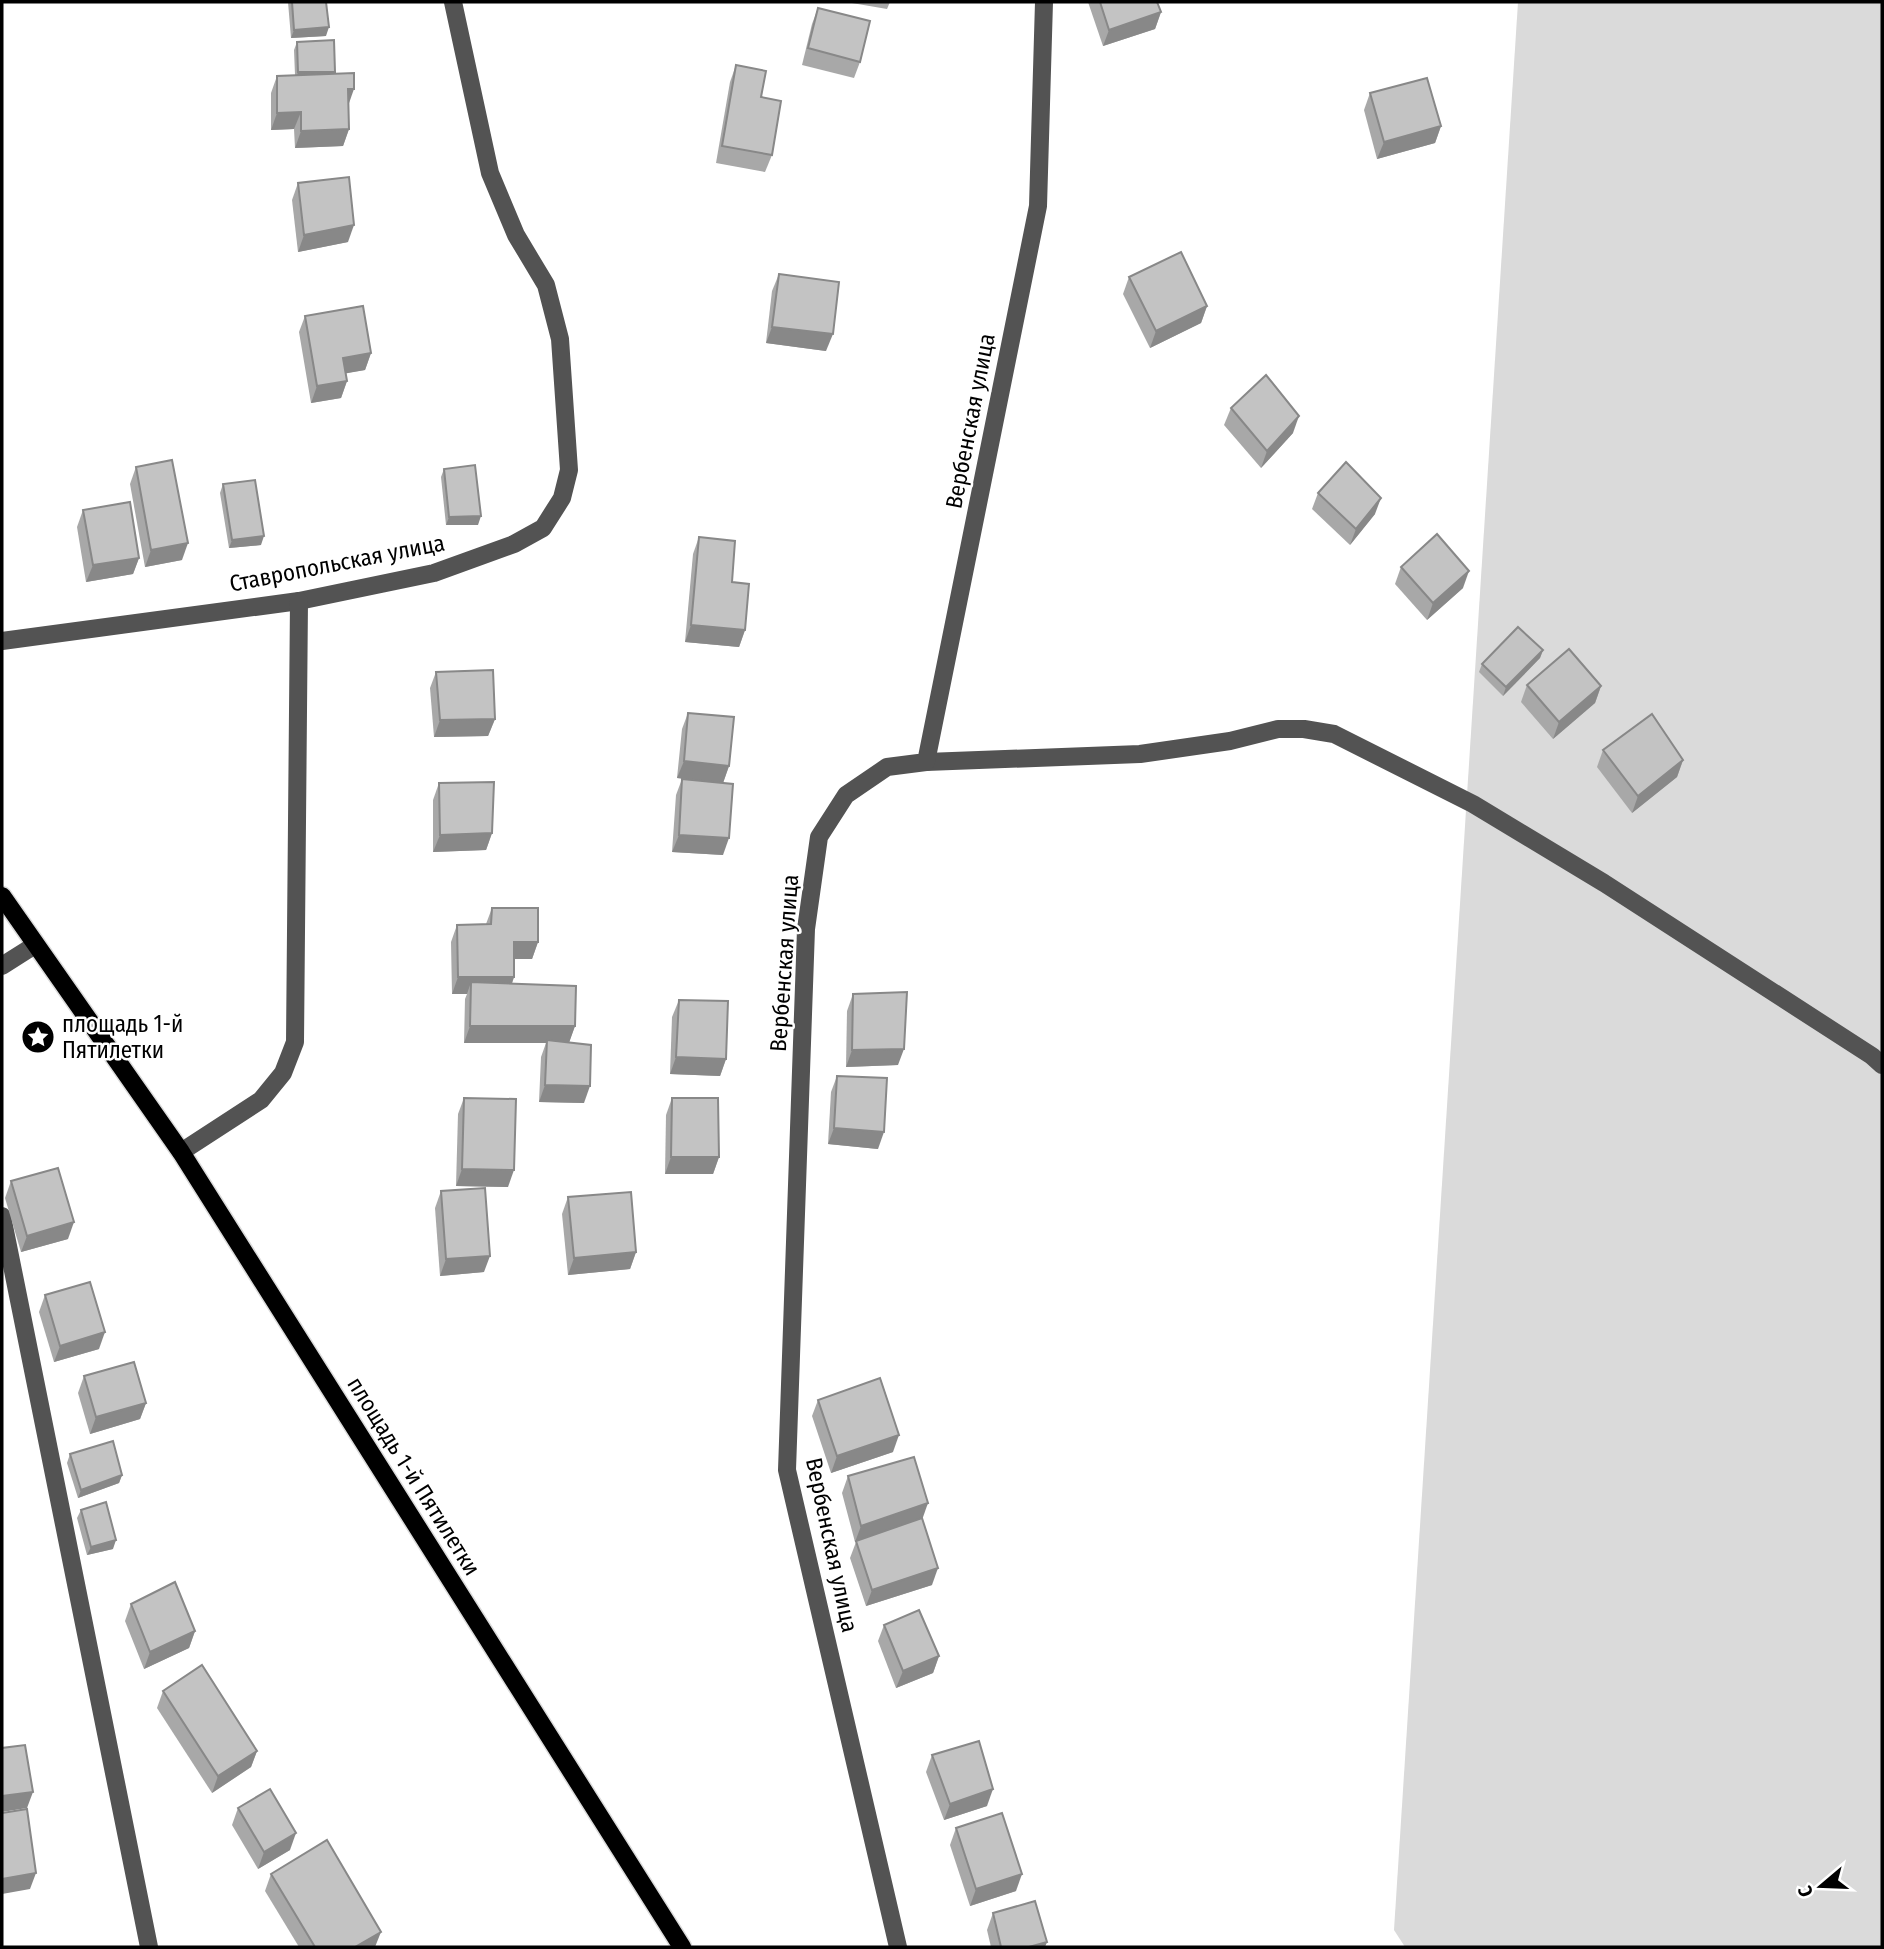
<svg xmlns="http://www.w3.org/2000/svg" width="1884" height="1949" font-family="'Fira Sans Condensed',sans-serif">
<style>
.green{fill:#dadada}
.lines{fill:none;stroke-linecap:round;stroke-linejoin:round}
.major-casing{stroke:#dbdbdb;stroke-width:21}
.minor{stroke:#535353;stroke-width:18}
.major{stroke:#000;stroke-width:18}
.wall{fill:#a8a8a8}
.shaded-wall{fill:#888}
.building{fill:#c3c3c3;stroke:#888;stroke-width:2}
.labels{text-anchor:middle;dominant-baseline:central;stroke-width:5;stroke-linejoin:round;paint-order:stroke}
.street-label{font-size:23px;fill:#000;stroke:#fff}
.poi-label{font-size:23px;fill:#000;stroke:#fff;text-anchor:start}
</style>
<rect width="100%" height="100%" fill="#fff"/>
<path class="green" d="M1518,2H1882V1947H1405L1394,1930Z"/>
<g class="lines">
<defs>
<path id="major" d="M2,896L181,1152L682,1947"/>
</defs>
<use href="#major" class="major-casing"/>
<g class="minor">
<path d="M2,641L299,601L434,573L514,544L543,528L562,498L569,470L560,339L546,285L516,235L490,173L453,2"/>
<path d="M926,762L1140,754L1230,741L1278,729H1304L1334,734L1473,804L1604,883L1872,1056L1882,1065"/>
<path d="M2,966L35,945"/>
<path d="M181,1152L261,1100L283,1073L295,1042L299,601"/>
<path d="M2,1216L149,1947"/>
<path d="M898,1947L787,1470L806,929L819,837L846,795L887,767L926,762L1038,206L1044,2"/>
</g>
<use href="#major" class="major"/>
</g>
<g class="wall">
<path d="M288,2H326V36L291,38Z"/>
<path d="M846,2H890L887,9Z"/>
<path d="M1088,2H1157L1161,12L1155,29L1103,46Z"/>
<path d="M818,8L860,62L854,78L802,65L812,24Z"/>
<path d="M297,42L335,72L334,74L348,106L349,129L343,146L295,148L294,129L271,130V93L277,76L295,75L294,50Z"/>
<path d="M736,65L772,155L765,172L716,163L730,82Z"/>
<path d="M1370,93L1441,126L1435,143L1377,159L1364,110Z"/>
<path d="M298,183L348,242L298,252L292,200Z"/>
<path d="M779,274L826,351L766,343L772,291Z"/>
<path d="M1129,277L1207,306L1201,323L1150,348L1123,294Z"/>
<path d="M305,316L371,353L365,370L346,373L347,381L341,398L311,403L299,332Z"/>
<path d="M1231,408L1293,433L1261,468L1224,425Z"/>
<path d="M136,467L182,560L145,567L130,484Z"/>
<path d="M444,469L478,525H446L441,477Z"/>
<path d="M223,484L261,545L229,548L220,493Z"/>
<path d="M1318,493L1375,514L1350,545L1312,509Z"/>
<path d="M83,510L139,558L133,574L86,582L77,527Z"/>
<path d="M699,537L732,582L745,630L739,647L685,642L693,554Z"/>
<path d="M1401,567L1463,588L1427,620L1395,584Z"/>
<path d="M1543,650L1540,658L1503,696L1479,672L1482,664Z"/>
<path d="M436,672L495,719L488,736L434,737L430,688Z"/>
<path d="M1527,685L1601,686L1595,703L1553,739L1521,702Z"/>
<path d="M688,713L729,766L723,783V855L672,852L676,795L682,779L703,781L677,778L682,729Z"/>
<path d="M1603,750L1683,760L1677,777L1632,813L1597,767Z"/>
<path d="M439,783L492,833L486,850L433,852V800Z"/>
<path d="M492,908L538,942L532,959H514V977L512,984L575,1026L569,1042L584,1103L539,1102L541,1057L546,1043H464L465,999L467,994H452L451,942L457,925L486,924Z"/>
<path d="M853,994L898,1065L846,1067L847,1011Z"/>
<path d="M679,1000L726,1059L720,1076L670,1074L672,1017Z"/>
<path d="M837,1076L878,1149L828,1144L831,1092Z"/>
<path d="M464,1098L508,1187L456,1186L458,1114Z"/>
<path d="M672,1098L719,1157L713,1174H665L666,1115Z"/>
<path d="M11,1181L68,1239L21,1252L5,1198Z"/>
<path d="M441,1191L484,1272L440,1276L435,1208Z"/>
<path d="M568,1197L636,1252L630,1269L568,1275L562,1214Z"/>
<path d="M45,1295L99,1349L54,1362L39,1312Z"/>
<path d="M84,1376L146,1403L140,1419L90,1434L78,1393Z"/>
<path d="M818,1400L893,1452L831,1473L812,1416Z"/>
<path d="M70,1454L122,1475L119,1483L78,1498L67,1463Z"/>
<path d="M848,1476L922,1518L932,1585L866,1606L850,1558L856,1542H855L842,1493Z"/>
<path d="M81,1510L113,1549L87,1555L77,1518Z"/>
<path d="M131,1604L195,1631L189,1648L144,1669L125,1621Z"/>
<path d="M884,1625L939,1656L933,1673L896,1688L878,1641Z"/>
<path d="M163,1691L257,1751L251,1767L212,1793L157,1708Z"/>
<path d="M932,1755L987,1806L944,1820L926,1772Z"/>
<path d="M238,1808L290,1850L258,1869L232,1825Z"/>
<path d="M956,1828L1016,1891L970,1906L950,1845Z"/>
<path d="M271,1874L375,1947H299L265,1891Z"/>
<path d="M993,1913L1045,1947H991L987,1930Z"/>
</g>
<g class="shaded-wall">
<path d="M1161,12L1155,29L1103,46L1109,30Z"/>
<path d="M329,27L326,36L291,38L294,30Z"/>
<path d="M298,72H335L332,80L295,81Z"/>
<path d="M348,89H354L348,106Z"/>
<path d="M301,112L294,129L271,130L277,113Z"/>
<path d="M1441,126L1435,143L1377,159L1384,142Z"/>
<path d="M349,129L343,146L295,148L301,131Z"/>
<path d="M354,225L348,242L298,252L304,235Z"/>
<path d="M1207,306L1201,323L1150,348L1156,331Z"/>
<path d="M772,327L833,334L826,351L766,343Z"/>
<path d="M371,353L365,370L337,375L343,358Z"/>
<path d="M347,381L341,398L311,403L317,386Z"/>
<path d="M1299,416L1293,433L1261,468L1267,451Z"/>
<path d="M1381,498L1375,514L1350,545L1356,529Z"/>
<path d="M481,516L478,525H446L449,517Z"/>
<path d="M264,536L261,545L229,548L232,540Z"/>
<path d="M188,543L182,560L145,567L151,550Z"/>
<path d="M139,558L133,574L86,582L93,565Z"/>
<path d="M1469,571L1463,588L1427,620L1433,603Z"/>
<path d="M691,625L745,630L739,647L685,642Z"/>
<path d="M1543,650L1540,658L1503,696L1506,687Z"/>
<path d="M1601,686L1595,703L1553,739L1559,722Z"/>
<path d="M495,719L488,736L434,737L440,720Z"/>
<path d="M1683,760L1677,777L1632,813L1638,796Z"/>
<path d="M684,761L729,766L723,783L677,778Z"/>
<path d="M492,833L486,850L433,852L440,835Z"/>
<path d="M679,835L729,838L723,855L672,852Z"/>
<path d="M514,942H538L532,959H508Z"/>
<path d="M458,977H514L508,993L471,982L467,994H452Z"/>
<path d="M470,1026H575L569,1043L547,1040L546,1043H464Z"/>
<path d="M904,1049L898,1065L846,1067L852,1050Z"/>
<path d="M676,1057L726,1059L720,1076L670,1074Z"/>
<path d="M545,1085L590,1086L584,1103L539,1102Z"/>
<path d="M834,1128L884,1132L878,1149L828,1144Z"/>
<path d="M671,1157H719L713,1174H665Z"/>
<path d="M462,1169L514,1170L508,1187L456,1186Z"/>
<path d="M74,1222L68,1239L21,1252L27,1236Z"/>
<path d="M636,1252L630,1269L568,1275L574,1258Z"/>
<path d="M490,1256L484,1272L440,1276L446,1259Z"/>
<path d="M105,1332L99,1349L54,1362L60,1346Z"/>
<path d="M146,1403L140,1419L90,1434L96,1417Z"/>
<path d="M899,1435L893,1452L831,1473L837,1456Z"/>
<path d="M122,1475L119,1483L78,1498L81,1490Z"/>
<path d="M928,1503L922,1520L855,1542L861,1526Z"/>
<path d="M116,1540L113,1549L87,1555L91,1547Z"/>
<path d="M938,1568L932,1585L866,1606L872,1590Z"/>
<path d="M195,1631L189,1648L144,1669L150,1652Z"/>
<path d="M939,1656L933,1673L896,1688L903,1671Z"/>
<path d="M257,1751L251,1767L212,1793L218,1776Z"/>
<path d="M993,1789L987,1806L944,1820L950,1804Z"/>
<path d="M33,1792L27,1808L2,1812V1796Z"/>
<path d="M296,1833L290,1850L258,1869L264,1852Z"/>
<path d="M36,1873L30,1889L2,1894V1879Z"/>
<path d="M1022,1874L1016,1891L970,1906L976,1889Z"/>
<path d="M381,1932L375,1947H355Z"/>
<path d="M1047,1942L1045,1947H1029Z"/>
</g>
<g class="building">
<path d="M292,2H326L329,27L294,30Z"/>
<path d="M1100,2H1157L1161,12L1109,30Z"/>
<path d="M818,8L870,21L860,62L808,48Z"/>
<path d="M334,40L335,72H298L297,42Z"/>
<path d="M736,65L766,71L761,97L781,101L772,155L722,146Z"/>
<path d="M354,73V89H348L349,129L301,131V112L277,113V76Z"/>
<path d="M1427,78L1441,126L1384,142L1370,93Z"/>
<path d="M349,177L354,225L304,235L298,183Z"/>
<path d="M1181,252L1207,306L1156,331L1129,277Z"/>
<path d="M779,274L839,282L833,334L772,327Z"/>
<path d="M363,306L371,353L343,358L347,381L317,386L305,316Z"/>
<path d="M1266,375L1299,416L1267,451L1231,408Z"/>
<path d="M172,460L188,543L151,550L136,467Z"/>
<path d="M1346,462L1381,498L1356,529L1318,493Z"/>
<path d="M475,465L481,516L449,517L444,469Z"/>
<path d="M255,480L264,536L232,540L223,484Z"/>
<path d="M130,502L139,558L93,565L83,510Z"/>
<path d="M1437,534L1469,571L1433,603L1401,567Z"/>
<path d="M699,537L735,541L732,582L749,584L745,630L691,625Z"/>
<path d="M1518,627L1543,650L1506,687L1482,664Z"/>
<path d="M1569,649L1601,686L1559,722L1527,685Z"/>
<path d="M493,670L495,719L440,720L436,672Z"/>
<path d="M688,713L734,717L729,766L684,761Z"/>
<path d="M1652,714L1683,760L1638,796L1603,750Z"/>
<path d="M682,779L733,784L729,838L679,835Z"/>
<path d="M494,782L492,833L440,835L439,783Z"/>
<path d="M492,908H538V942H514V977H458L457,925L491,924Z"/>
<path d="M471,982L576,986L575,1026H470Z"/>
<path d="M907,992L904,1049L852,1050L853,994Z"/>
<path d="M679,1000L728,1001L726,1059L676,1057Z"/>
<path d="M547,1040L591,1045L590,1086L545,1085Z"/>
<path d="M837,1076L887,1078L884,1132L834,1128Z"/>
<path d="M464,1098L516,1099L514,1170L462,1169Z"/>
<path d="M672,1098H718L719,1157H671Z"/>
<path d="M58,1168L74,1222L27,1236L11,1181Z"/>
<path d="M485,1188L490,1256L446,1259L441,1191Z"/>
<path d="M631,1192L636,1252L574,1258L568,1197Z"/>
<path d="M90,1282L105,1332L60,1346L45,1295Z"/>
<path d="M134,1362L146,1403L96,1417L84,1376Z"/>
<path d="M880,1378L899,1435L837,1456L818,1400Z"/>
<path d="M113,1441L122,1475L81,1490L70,1454Z"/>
<path d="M914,1457L928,1503L861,1526L848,1476Z"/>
<path d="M106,1502L116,1540L91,1547L81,1510Z"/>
<path d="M922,1518L938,1568L872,1590L856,1541Z"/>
<path d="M175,1582L195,1631L150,1652L131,1604Z"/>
<path d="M919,1610L939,1656L903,1671L884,1625Z"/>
<path d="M202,1665L257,1751L218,1776L163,1691Z"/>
<path d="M979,1741L993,1789L950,1804L932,1755Z"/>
<path d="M25,1745L33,1792L2,1796V1748Z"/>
<path d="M270,1789L296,1833L264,1852L238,1808Z"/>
<path d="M27,1809L36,1873L2,1879V1813Z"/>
<path d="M1002,1813L1022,1874L976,1889L956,1828Z"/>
<path d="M327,1840L381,1932L355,1947H315L271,1874Z"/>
<path d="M1035,1901L1047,1942L1029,1947H1001L993,1913Z"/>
</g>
<defs>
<symbol id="sight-disc" viewBox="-11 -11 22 22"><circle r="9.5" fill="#000" stroke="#fff"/><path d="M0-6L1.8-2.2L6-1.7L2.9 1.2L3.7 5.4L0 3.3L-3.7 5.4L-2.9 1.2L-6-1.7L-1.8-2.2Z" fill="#fff"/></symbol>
</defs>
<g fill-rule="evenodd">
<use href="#sight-disc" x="19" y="1018" width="38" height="38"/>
</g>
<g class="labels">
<g class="street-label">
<text transform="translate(970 421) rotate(-79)">Вербенская улица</text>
<text transform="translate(337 563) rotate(-11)">Ставропольская улица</text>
<text transform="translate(784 963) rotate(-86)">Вербенская улица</text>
<text transform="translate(414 1476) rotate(58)">площадь 1-й Пятилетки</text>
<text transform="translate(832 1545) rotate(78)">Вербенская улица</text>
</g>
<g class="poi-label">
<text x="62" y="1024">площадь 1-й<tspan x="62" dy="26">Пятилетки</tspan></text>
</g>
</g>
<rect width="1884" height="1949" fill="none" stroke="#000000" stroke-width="7"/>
<g transform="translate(1821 1886) rotate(251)" stroke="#ffffff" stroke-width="5" paint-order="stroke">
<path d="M0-5L12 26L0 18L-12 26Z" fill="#000000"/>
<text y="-10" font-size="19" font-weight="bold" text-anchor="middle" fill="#000000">С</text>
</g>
</svg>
